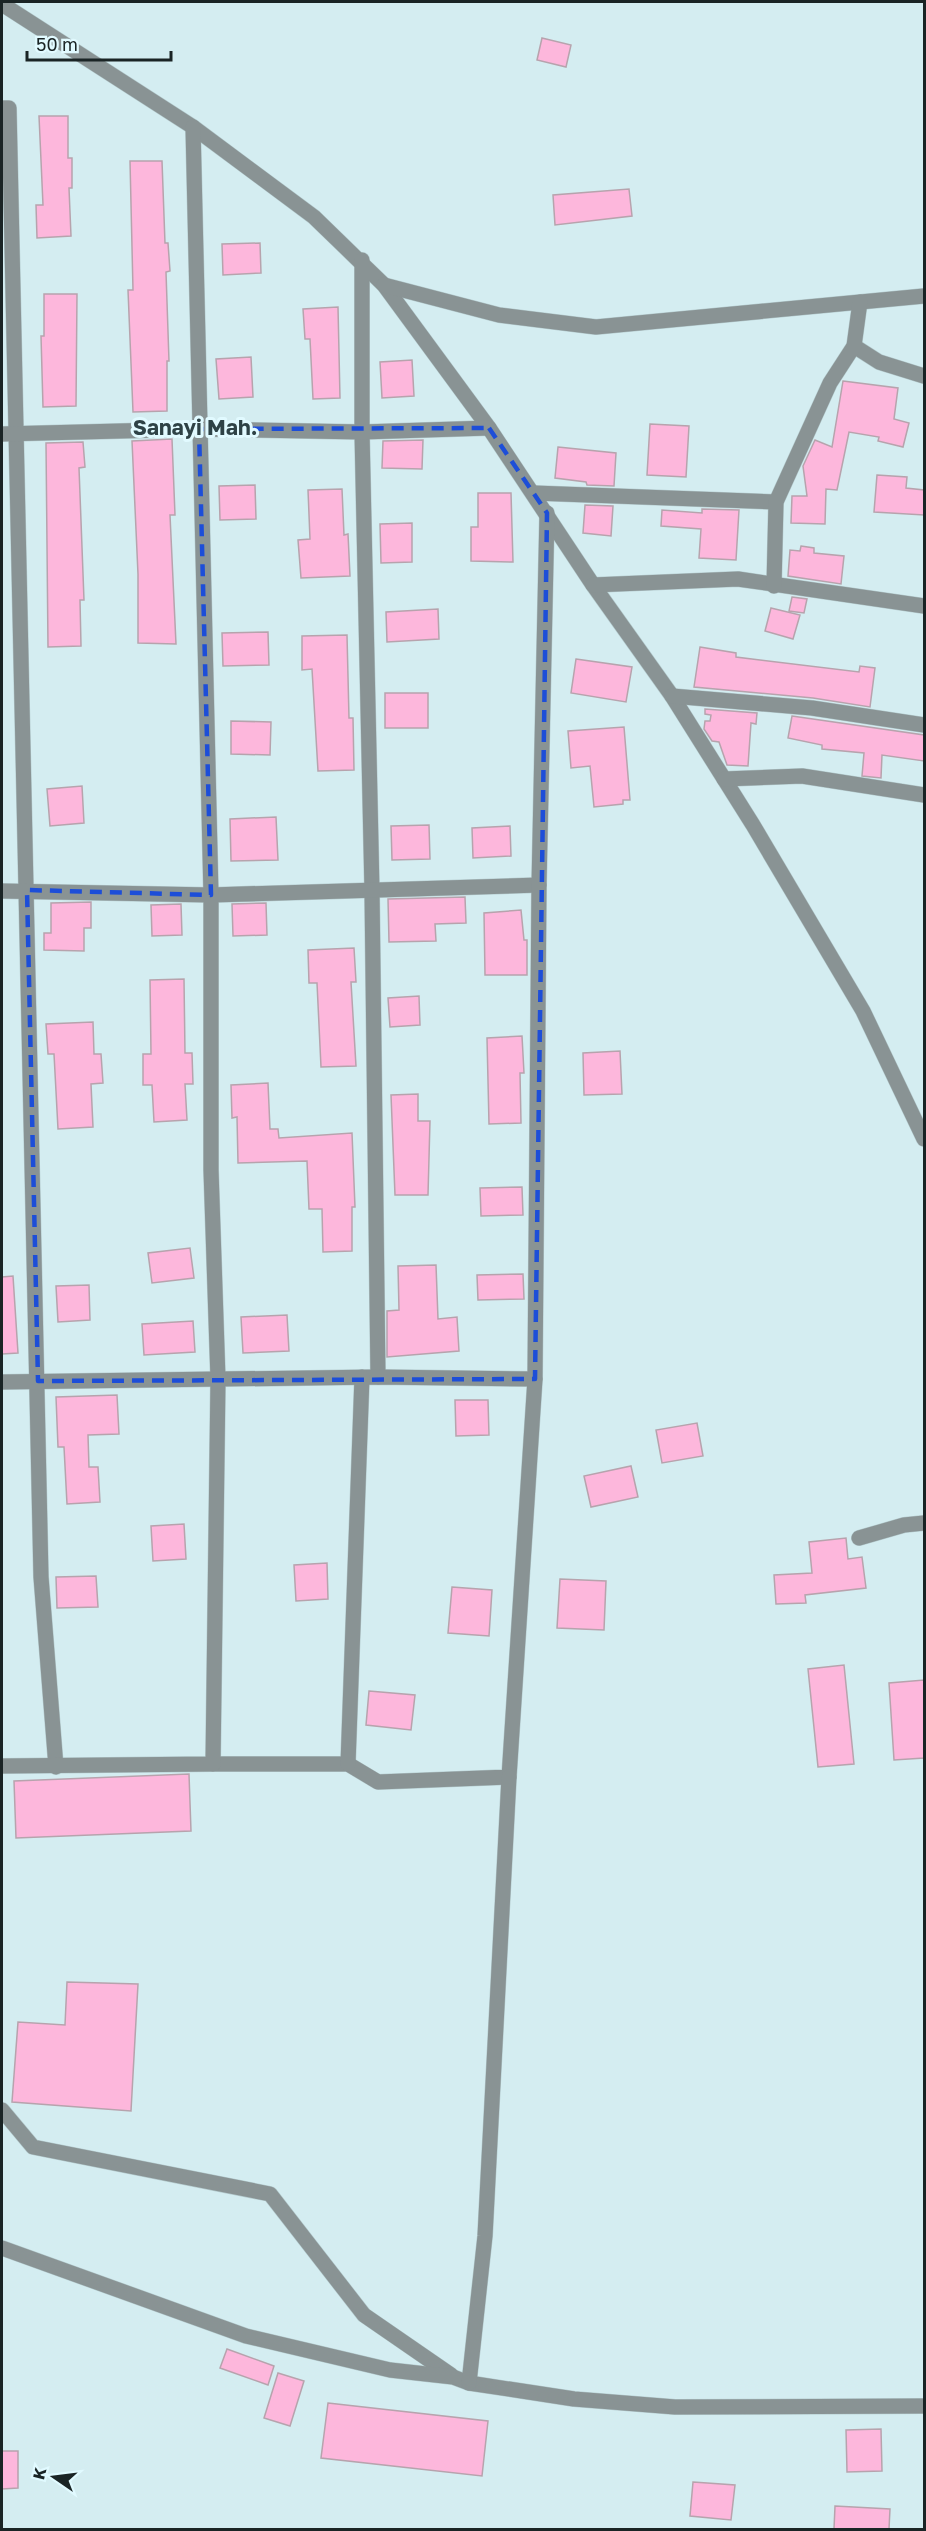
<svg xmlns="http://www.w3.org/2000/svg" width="926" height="2531" font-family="'Golos Text',sans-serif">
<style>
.building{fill:#fdb7dc;stroke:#b7a3ad;stroke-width:1.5}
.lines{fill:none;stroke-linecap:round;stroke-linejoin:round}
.minor-casing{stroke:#b3c9cc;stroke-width:16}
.minor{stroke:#899394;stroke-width:15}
.marked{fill:none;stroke:#1d4ed8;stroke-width:4.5;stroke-dasharray:12 8;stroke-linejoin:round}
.labels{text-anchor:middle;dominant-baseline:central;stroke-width:6;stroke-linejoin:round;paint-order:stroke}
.neighbourhood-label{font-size:21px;font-weight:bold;fill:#2e4246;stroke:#e1faff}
</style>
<rect width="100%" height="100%" fill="#d4edf1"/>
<g class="building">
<path d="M542,38L571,45L566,67L537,60Z"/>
<path d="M39,116H68V158H72V188H69L71,236L37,238L36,205H43Z"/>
<path d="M130,161H162L165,243H168L170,271L166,272L169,361H167V411L133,412L128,290H133Z"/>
<path d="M629,189L632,216L555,225L553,195Z"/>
<path d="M260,243L261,273L223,275L222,244Z"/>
<path d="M44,294H77L76,406L43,407L41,336H44Z"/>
<path d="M338,307L340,398L313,399L310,339H305L303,309Z"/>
<path d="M251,357L253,397L219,399L216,359Z"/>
<path d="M412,360L414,396L382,398L380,362Z"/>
<path d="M843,381L898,388L894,419L909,423L903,447L878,441L879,437L849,432L837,490L826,489L825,524L791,523L792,496H807L803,466L815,440L832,447Z"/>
<path d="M650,424L689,426L686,477L647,475Z"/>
<path d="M172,439L175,515H170L176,644L138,643V574L132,441Z"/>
<path d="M423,440L422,469L382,468L383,441Z"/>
<path d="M83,442L85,467L79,468L84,600H80L81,646L48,647L46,443Z"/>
<path d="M558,447L616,453L614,486L587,485L586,482L555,478Z"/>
<path d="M877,475L907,477L906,488L924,490V515L874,512Z"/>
<path d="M255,485L256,519L220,520L219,486Z"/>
<path d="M342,489L344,535L348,534L350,576L301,578L298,540L310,539L308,490Z"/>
<path d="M478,493H511L513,562L471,561V527H478Z"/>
<path d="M585,505L613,506L611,536L583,533Z"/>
<path d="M702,509L739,510L736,560L699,558L701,529L661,526L662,510L702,513Z"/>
<path d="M412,523V562L381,563L380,524Z"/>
<path d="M801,546L814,548V553L844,556L841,584L788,576L790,550L800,551Z"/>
<path d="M792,597L807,599L804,613L789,611Z"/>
<path d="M771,608L800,615L793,639L765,631Z"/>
<path d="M438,609L439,639L387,642L386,612Z"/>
<path d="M268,632L269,665L223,666L222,633Z"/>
<path d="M347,635L349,718H353L354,770L318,771L312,669L302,670V636Z"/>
<path d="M700,647L736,653V657L859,672L860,666L875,668L870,707L813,698L694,687Z"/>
<path d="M576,659L632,667L626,702L571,693Z"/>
<rect x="385" y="693" width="43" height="35"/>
<path d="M705,709L757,713L756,724L751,723L748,766L727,765L719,742L712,741L704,729L705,721H710L711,715L705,714Z"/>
<path d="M792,716L924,735V761L882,755L881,778L862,776L864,753L822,749V745L788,738Z"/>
<path d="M231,721L271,722L270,755L231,754Z"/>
<path d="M624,727L630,800H623V804L594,807L590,766L571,768L568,731Z"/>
<path d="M82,786L84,823L50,826L47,789Z"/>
<path d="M276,817L278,860L231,861L230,819Z"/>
<path d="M429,825L430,859L392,860L391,826Z"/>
<path d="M510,826L511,856L473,858L472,828Z"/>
<path d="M465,897L466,923L435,924L436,941L389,942L388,899Z"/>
<path d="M91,902V928H84V951L44,950V933H51V903Z"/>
<path d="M266,903L267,935L233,936L232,904Z"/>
<path d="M181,904L182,935L152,936L151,905Z"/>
<path d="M521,910L524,940H527V975H485L484,913Z"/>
<path d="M354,948L356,982H351L356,1066L321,1067L317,983H309L308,950Z"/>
<path d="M184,979L185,1053H192L193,1084H185L187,1120L154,1122L152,1085H143V1054H151L150,980Z"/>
<path d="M419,996L420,1025L390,1027L388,998Z"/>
<path d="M93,1022L94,1054H101L103,1083L91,1084L93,1127L58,1129L54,1054H48L46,1024Z"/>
<path d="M522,1036L524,1073H520L521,1123L489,1124L487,1038Z"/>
<path d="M620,1051L622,1094L584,1095L583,1053Z"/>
<path d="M268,1083L270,1129H278L279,1138L352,1133L355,1207H352V1251L323,1252L322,1209H309L307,1161L238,1163L237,1117L232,1118L231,1085Z"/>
<path d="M418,1094V1121H430L428,1195H395L391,1095Z"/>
<path d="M522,1187L523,1215L481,1216L480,1188Z"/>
<path d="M190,1248L194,1278L152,1283L148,1253Z"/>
<path d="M436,1265L438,1319L457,1317L459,1351L387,1357V1311L399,1310L398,1266Z"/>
<path d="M523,1274L524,1299L478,1300L477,1275Z"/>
<path d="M13,1276L18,1353L2,1354V1277Z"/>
<path d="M89,1285L90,1320L58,1322L56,1286Z"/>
<path d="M287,1315L289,1351L243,1353L241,1317Z"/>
<path d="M193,1321L195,1352L144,1355L142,1324Z"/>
<path d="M117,1395L119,1434L88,1435L89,1467H98L100,1502L67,1504L64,1447H58L56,1397Z"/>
<path d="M455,1400H488L489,1435L456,1436Z"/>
<path d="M697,1423L703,1456L662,1463L656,1430Z"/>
<path d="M631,1466L638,1497L591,1507L584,1476Z"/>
<path d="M184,1524L186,1559L153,1561L151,1526Z"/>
<path d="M846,1538L848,1559L862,1557L866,1588L805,1595L806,1603L776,1604L774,1575L812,1573L809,1542Z"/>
<path d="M327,1563L328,1599L296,1601L294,1565Z"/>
<path d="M96,1576L98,1607L57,1608L56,1577Z"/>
<path d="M560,1579L606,1581L604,1630L557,1628Z"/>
<path d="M452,1587L492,1590L489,1636L448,1633Z"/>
<path d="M844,1665L854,1764L818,1767L808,1669Z"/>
<path d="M924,1680V1758L894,1760L889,1683Z"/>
<path d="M369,1691L415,1695L411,1730L366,1725Z"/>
<path d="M189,1774L191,1831L16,1838L14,1781Z"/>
<path d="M67,1982L138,1984L131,2111L12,2102L18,2022L65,2025Z"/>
<path d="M227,2349L274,2366L268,2385L220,2368Z"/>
<path d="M278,2373L304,2381L290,2426L264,2418Z"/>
<path d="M328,2403L488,2421L482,2476L321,2458Z"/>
<path d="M881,2429L882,2471L847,2472L846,2430Z"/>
<path d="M2,2451H18V2488L2,2489Z"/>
<path d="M693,2482L735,2485L731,2520L690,2516Z"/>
<path d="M835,2506L890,2509L889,2529H834Z"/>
</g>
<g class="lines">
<defs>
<g id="minor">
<path d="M2,4L193,127L314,217L384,285L489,428L593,585L672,696L753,825L863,1011L924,1139"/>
<path d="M2,108H9L41,1577L56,1767"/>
<path d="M362,260V432L372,891L378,1377"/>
<path d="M384,285L499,315L596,327L924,296"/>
<path d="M854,346L879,362L924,376"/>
<path d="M2,434L199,429L362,432L489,428"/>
<path d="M534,493L776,502"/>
<path d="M593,585L738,579L924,606"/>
<path d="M774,586L776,502L830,383L854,346L860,302"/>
<path d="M672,696L812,708L924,725"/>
<path d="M724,779L802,776L924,795"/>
<path d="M2,891L211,895L539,885"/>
<path d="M2,1382L378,1377L535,1379"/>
<path d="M859,1538L904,1525L924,1523"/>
<path d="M213,1764H348L378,1782L509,1777L535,1379L539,885L547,513"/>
<path d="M348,1764L362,1377"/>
<path d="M2,1766L213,1764L218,1379L211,1170V895L193,127"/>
<path d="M2,2110L33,2147L270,2194L364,2315L451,2375"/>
<path d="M2,2248L246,2336L390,2370L453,2377L469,2383L574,2399L675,2407L924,2406"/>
<path d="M469,2383L485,2236L509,1777"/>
</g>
</defs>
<use href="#minor" class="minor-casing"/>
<use href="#minor" class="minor"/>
</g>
<path class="marked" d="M489,428L547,513L535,1379L38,1381L27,890L211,895L199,429Z"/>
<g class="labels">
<g class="neighbourhood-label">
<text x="195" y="427">Sanayi Mah.</text>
</g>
</g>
<rect width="926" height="2531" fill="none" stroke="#1a2425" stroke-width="6"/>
<g transform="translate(54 2477) rotate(284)" stroke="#e1faff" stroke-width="4.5" paint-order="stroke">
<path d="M0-4.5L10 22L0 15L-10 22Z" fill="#1a2425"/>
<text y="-9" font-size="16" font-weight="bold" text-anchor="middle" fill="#1a2425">K</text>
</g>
<path d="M27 51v9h144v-9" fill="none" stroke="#1a2425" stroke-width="3"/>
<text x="36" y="51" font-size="18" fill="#1a2425" stroke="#e1faff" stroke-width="4.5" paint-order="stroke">50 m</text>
</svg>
